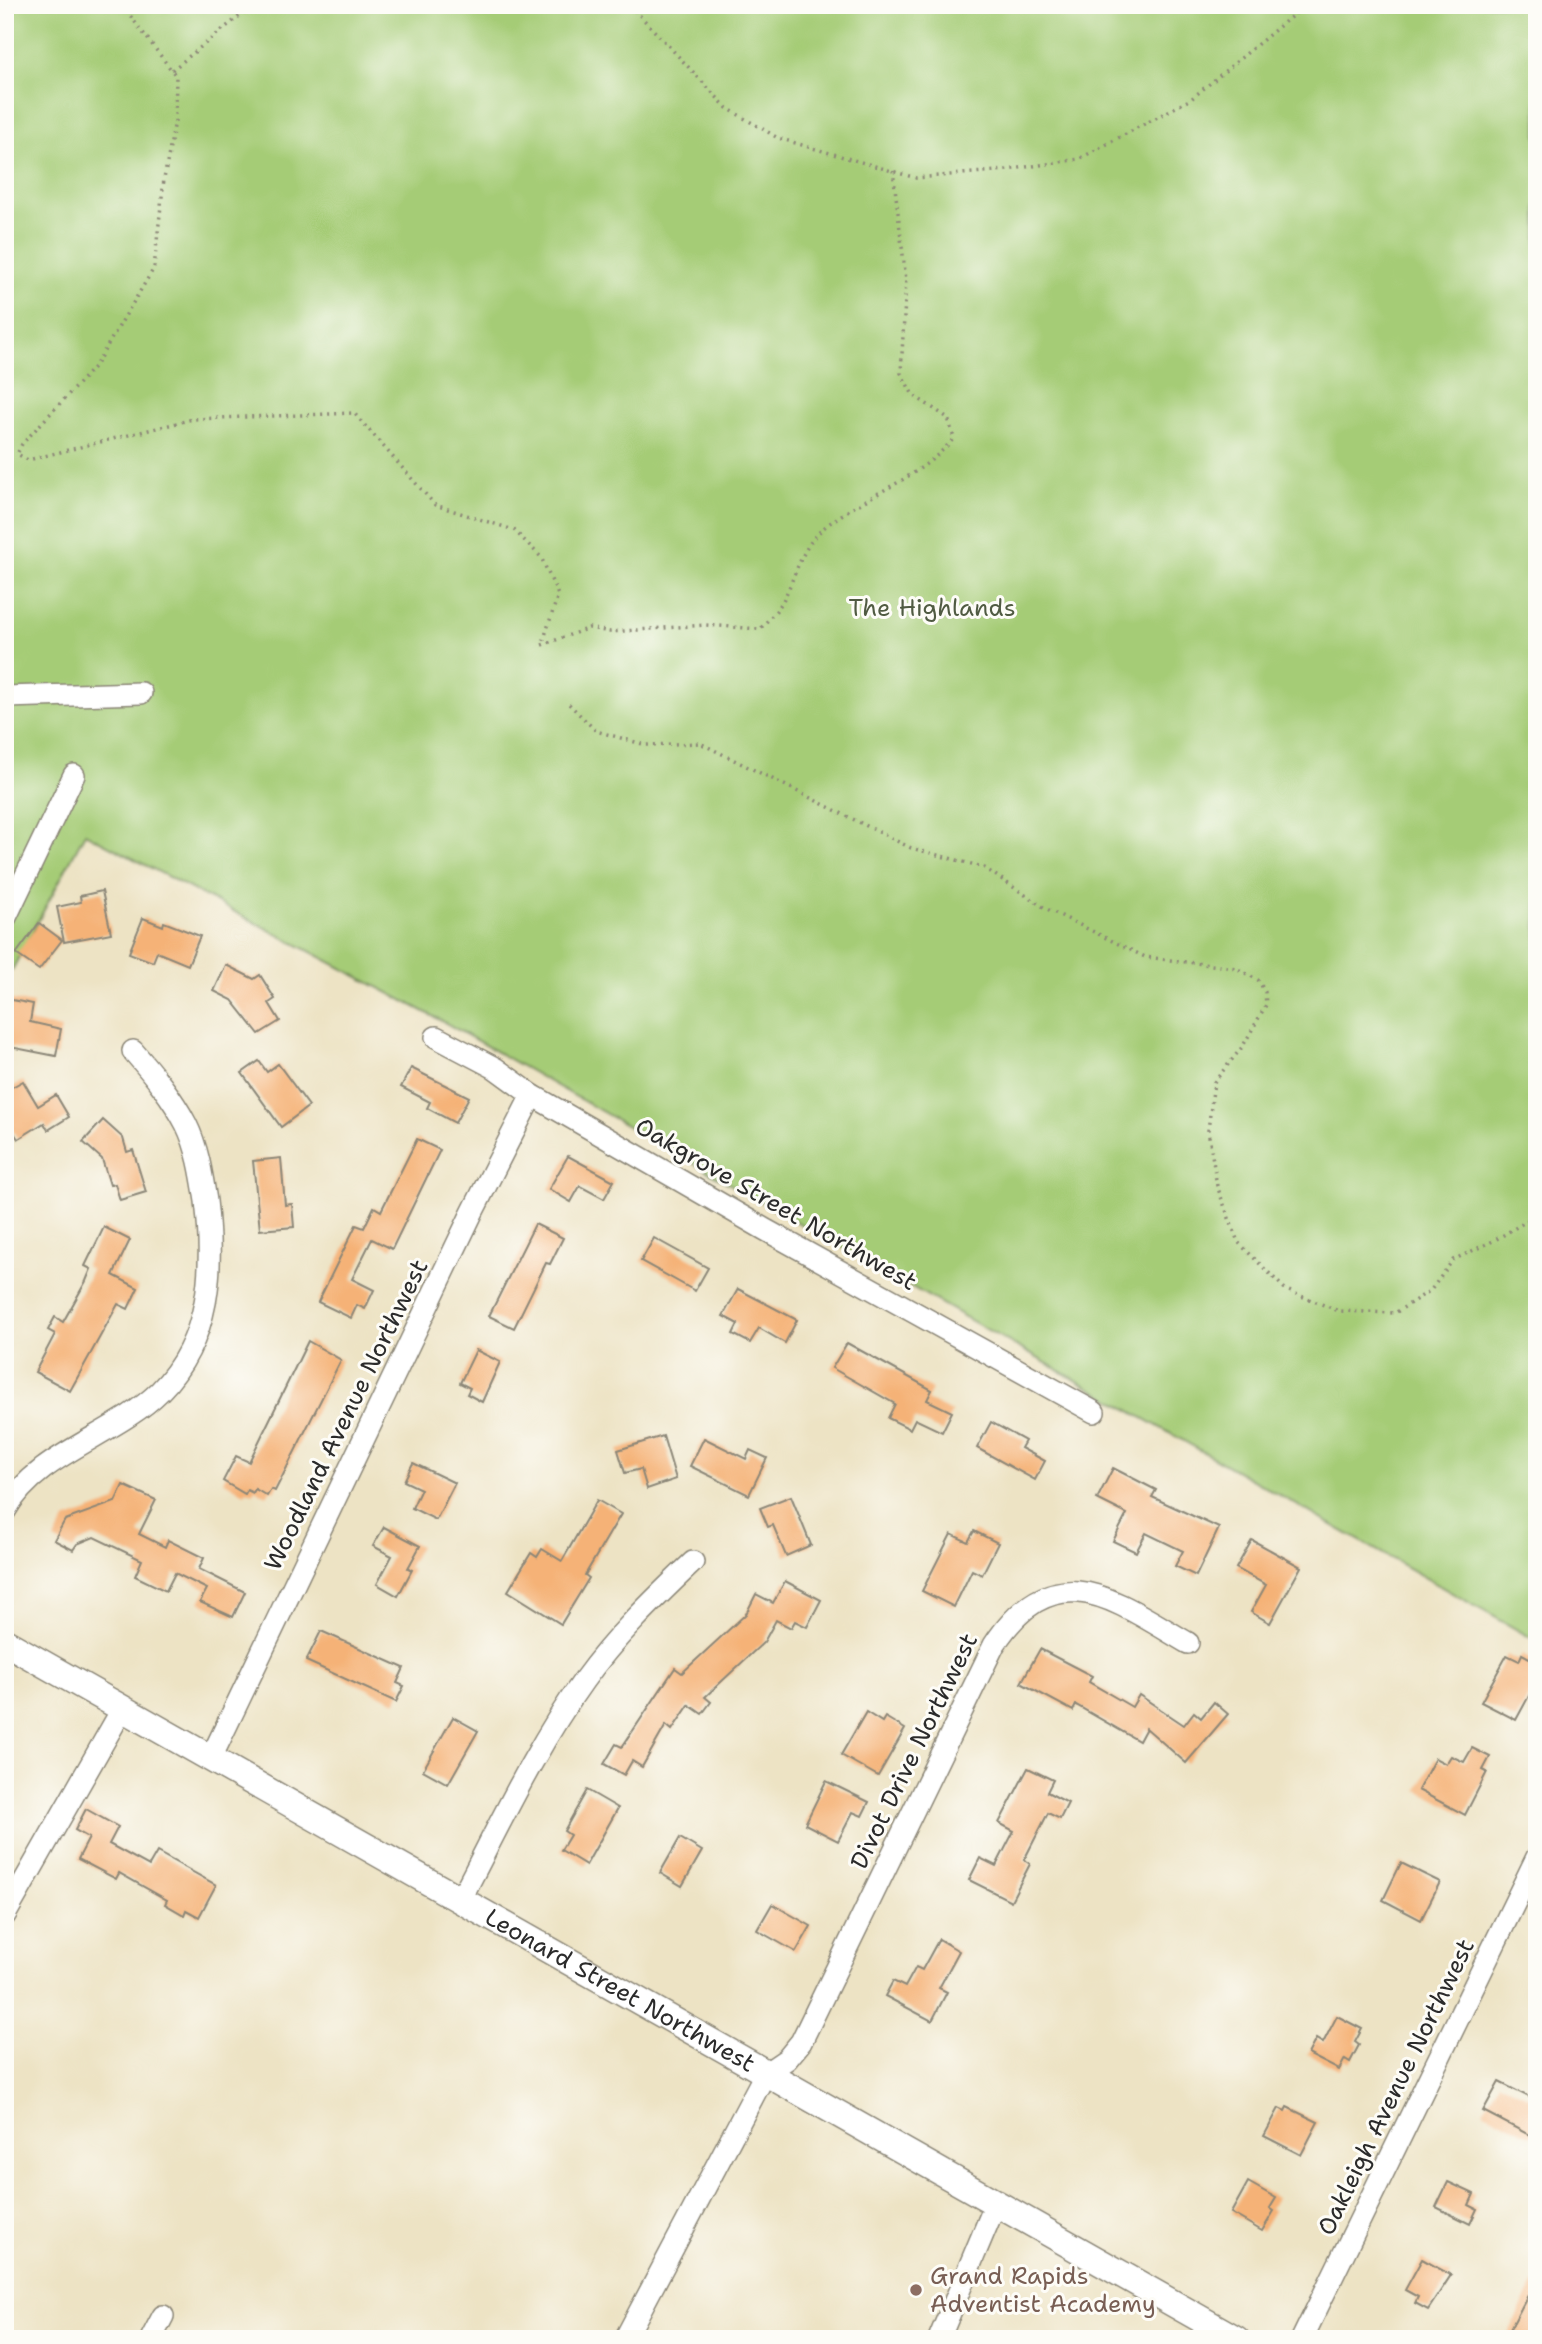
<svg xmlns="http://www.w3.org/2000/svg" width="1542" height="2344" font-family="'Shantell Sans',sans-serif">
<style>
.green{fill:#a5cc76;stroke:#687c50;stroke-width:2}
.building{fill:#f5b277}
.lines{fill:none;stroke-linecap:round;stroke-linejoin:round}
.minor-casing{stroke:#8c8778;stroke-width:24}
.major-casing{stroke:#8c8778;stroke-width:29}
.path{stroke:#8c8778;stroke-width:3.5;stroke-dasharray:2 5;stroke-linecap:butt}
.minor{stroke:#fff;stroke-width:21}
.major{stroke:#fff;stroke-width:26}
.education-dot{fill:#8d6e63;stroke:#fdfcf7;stroke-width:2.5}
.labels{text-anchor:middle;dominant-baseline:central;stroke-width:6;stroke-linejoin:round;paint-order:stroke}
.park-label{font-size:24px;fill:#505b42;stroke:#fdfcf7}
.street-label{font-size:24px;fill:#2b2b2b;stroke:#fdfcf7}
.education-label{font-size:24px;fill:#785e54;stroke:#fdfcf7;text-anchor:start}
</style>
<rect width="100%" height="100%" fill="#fdfcf7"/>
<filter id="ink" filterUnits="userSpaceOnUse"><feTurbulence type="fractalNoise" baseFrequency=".0143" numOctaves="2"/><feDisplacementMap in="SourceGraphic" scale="14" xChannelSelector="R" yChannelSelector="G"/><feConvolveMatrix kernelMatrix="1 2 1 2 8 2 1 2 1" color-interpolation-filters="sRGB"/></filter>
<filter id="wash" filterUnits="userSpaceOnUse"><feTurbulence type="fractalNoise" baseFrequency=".00686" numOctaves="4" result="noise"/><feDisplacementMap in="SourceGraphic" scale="28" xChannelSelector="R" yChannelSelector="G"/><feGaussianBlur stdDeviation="1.57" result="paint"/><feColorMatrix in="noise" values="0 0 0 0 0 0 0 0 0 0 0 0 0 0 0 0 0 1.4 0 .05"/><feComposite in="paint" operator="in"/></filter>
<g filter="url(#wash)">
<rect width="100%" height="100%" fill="#ede3c4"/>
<path class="green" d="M5,5H1537V1641L442,1021L85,833L12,970L5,966Z"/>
<g id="blocks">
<g class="building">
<path d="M102,891L111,933L64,942L57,907L81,902L80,896Z"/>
<path d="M143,918L163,926L164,922L200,936L188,965L157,952L153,962L129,953Z"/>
<path d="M39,923L62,940L39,970L16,954Z"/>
<path d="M226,965L254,979L260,975L275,999L269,1003L280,1021L259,1034L232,1000L214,991Z"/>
<path d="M7,999L33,1004L30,1022L61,1029L56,1056L5,1046Z"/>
<path d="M259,1061L267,1072L278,1064L309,1106L281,1127L242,1073Z"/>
<path d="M411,1068L469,1097L455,1123L427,1108L430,1102L401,1087Z"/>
<path d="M23,1081L38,1106L56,1095L69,1117L48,1130L44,1123L18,1139L5,1119V1091Z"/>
<path d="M103,1120L123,1138L127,1152L133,1150L146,1192L120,1200L115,1184L110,1185L102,1159L83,1142Z"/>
<path d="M417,1139L440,1150L392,1249L372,1239L352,1279L374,1290L365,1309L357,1305L351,1318L318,1302L356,1225L364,1228L374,1207L381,1211Z"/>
<path d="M568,1156L614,1181L604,1199L580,1186L571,1202L549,1189Z"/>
<path d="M281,1158L285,1205L292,1204L294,1227L260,1230L253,1161Z"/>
<path d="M535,1224L563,1238L550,1264L546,1263L514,1328L489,1316Z"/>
<path d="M104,1227L130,1240L113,1275L138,1288L128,1309L118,1304L70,1391L35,1372L55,1334L48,1330L55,1317L63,1322L86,1281L91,1269L85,1266Z"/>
<path d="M654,1238L708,1268L695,1291L641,1261Z"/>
<path d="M738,1289L797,1320L785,1343L759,1328L750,1343L733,1334L738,1324L723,1316Z"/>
<path d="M308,1341L341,1360L275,1491L271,1489L267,1496L255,1489L253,1493L247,1490L245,1494L223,1481L236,1456L249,1462Z"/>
<path d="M847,1343L932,1390L927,1400L952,1412L942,1432L915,1419L910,1429L888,1418L895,1404L832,1368Z"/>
<path d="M476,1350L500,1362L482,1402L467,1394L470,1388L460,1383Z"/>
<path d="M991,1422L1025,1441L1021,1448L1045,1461L1035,1480L977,1448Z"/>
<path d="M663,1436L676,1479L647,1489L641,1469L625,1473L618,1450Z"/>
<path d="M704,1438L746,1459L750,1450L767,1458L749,1495L690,1466Z"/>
<path d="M413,1463L455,1483L436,1520L412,1508L421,1489L404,1481Z"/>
<path d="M1113,1468L1156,1490L1152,1497L1219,1528L1196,1576L1175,1566L1183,1551L1146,1533L1136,1552L1113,1541L1127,1514L1097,1499Z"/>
<path d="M123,1485L156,1500L139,1534L165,1547L168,1540L204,1558L199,1569L245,1592L233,1617L200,1602L207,1589L175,1573L166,1591L135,1576L142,1560L94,1537L77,1544L73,1550L54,1540L65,1520L115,1502Z"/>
<path d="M791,1496L811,1545L786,1556L773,1525L768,1527L760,1508Z"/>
<path d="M597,1500L621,1514L585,1575L589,1578L561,1624L508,1591L531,1553L537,1557L542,1549L562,1561Z"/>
<path d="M384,1527L420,1546L408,1568L412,1570L398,1596L377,1584L392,1556L373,1546Z"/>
<path d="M974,1531L998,1543L982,1575L972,1570L954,1607L922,1591L951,1534L968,1542Z"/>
<path d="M1252,1540L1301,1567L1270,1623L1251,1612L1266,1585L1236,1568Z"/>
<path d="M785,1581L821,1600L807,1627L795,1621L791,1628L776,1620L764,1642L705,1697L711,1702L702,1714L689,1705L672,1730L666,1725L642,1767L632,1761L624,1775L604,1764L616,1744L622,1747L675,1668L682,1673L746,1614L756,1594L773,1603Z"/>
<path d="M321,1631L404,1668L397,1683L404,1686L396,1702L306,1661Z"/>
<path d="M1040,1649L1092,1676L1089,1682L1132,1707L1139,1695L1184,1725L1194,1712L1201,1718L1214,1702L1228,1714L1186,1763L1146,1728L1139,1741L1076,1705L1073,1711L1021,1683Z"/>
<path d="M1522,1654L1537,1662V1681L1516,1720L1481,1702L1507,1655L1519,1661Z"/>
<path d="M866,1712L882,1722L885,1717L905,1729L878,1776L841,1755Z"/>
<path d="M453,1717L478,1731L448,1784L423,1770Z"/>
<path d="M1472,1748L1490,1757L1483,1770L1487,1772L1465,1815L1418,1790L1435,1758L1446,1764L1451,1756L1464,1762Z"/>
<path d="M1028,1768L1053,1780L1047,1792L1068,1803L1060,1819L1048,1813L1024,1860L1030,1864L1011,1901L969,1880L980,1858L996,1866L1014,1831L999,1823Z"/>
<path d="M826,1781L869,1802L862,1816L853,1812L838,1841L805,1824Z"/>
<path d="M587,1790L618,1808L586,1865L561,1850L570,1835L564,1831Z"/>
<path d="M86,1809L118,1827L109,1844L149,1866L157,1852L216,1885L199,1917L186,1910L184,1915L165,1904L167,1900L119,1873L116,1879L78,1859L89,1838L75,1830Z"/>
<path d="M680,1838L702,1851L682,1886L660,1873Z"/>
<path d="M1401,1863L1440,1882L1421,1920L1383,1900Z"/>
<path d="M772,1904L811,1926L796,1952L757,1930Z"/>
<path d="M939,1939L959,1951L939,1988L947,1992L932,2021L885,1996L893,1981L905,1987L916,1967L922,1970Z"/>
<path d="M1337,2016L1362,2029L1355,2042L1359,2045L1350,2062L1345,2059L1339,2070L1308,2054L1316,2039L1323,2043Z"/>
<path d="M1499,2082L1537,2101V2124L1531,2136L1483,2111Z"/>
<path d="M1287,2107L1318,2122L1301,2155L1264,2136L1279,2108L1285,2111Z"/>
<path d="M1248,2182L1276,2198L1270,2208L1274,2211L1262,2231L1231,2213Z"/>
<path d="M1448,2182L1474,2194L1469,2205L1477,2209L1470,2224L1436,2207Z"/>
<path d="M1422,2259L1451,2275L1428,2310L1415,2303L1418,2297L1405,2290Z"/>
<path d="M1537,2278V2339H1505Z"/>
</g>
</g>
</g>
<g filter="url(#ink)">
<use href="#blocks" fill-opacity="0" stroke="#8c8778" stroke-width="2"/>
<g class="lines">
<defs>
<g id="minor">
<path d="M5,697L141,693"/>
<path d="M6,917L74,775"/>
<path d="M436,1037L495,1068L532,1095L764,1229L1094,1412"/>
<path d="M5,1511C37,1453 115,1436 160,1391C211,1339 214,1269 206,1201C202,1175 198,1148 186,1124C172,1097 153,1074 133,1051"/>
<path d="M211,1758L472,1213L532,1095"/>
<path d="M460,1900C499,1826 535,1748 584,1680C615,1637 654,1599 693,1562"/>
<path d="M5,1915L123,1708"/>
<path d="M151,2339L163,2316"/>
<path d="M625,2339L765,2074L787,2059L801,2042L994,1645C1055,1552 1114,1600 1188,1643"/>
<path d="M939,2339L996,2203"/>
<path d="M1302,2339L1537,1857"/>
</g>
<g id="major">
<path id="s1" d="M5,1642L1236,2339"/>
</g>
</defs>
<use href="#minor" class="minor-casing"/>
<use href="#major" class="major-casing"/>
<g class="path">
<path d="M122,5L176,76L175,121L164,179L154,268L95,366L22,444L17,454L28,460L193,419L354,413L435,505L514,530L541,557L558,595L542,645"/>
<path d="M630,5L727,108L778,138L916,178L1007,170L1079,159L1191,99L1298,11"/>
<path d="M1286,5L1298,11L1305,5"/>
<path d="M172,70L241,15L262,5"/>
<path d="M542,645L589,628L610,632L705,625L760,629C767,621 775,613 781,604C796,578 800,546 826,526C868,493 919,480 954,438L948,418L913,395L901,373L906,280L893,171"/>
<path d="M569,704L596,731L646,745L700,743L911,848L983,867L1045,908L1145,957L1236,968L1258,980L1265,992L1266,1005L1243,1046L1214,1082L1208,1130L1217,1186L1238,1242L1286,1290L1339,1311L1395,1313L1431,1290L1453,1260L1495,1240L1530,1219L1537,1210"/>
</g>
<use href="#minor" class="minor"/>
<use href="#major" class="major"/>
</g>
</g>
<circle class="education-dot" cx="916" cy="2290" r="7"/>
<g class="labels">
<g class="park-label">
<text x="932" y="608">The Highlands</text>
</g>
<g class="street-label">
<text transform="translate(776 1204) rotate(30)">Oakgrove Street Northwest</text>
<text transform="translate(346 1415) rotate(-64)">Woodland Avenue Northwest</text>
<text transform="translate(914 1751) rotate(-64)">Divot Drive Northwest</text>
<text stroke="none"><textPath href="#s1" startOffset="707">Leonard Street Northwest</textPath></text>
<text transform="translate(1396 2087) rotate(-64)">Oakleigh Avenue Northwest</text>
</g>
<g class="education-label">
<text x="930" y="2276">Grand Rapids<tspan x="930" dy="28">Adventist Academy</tspan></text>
</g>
</g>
<rect width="1542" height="2344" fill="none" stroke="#fdfcf7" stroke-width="28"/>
</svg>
